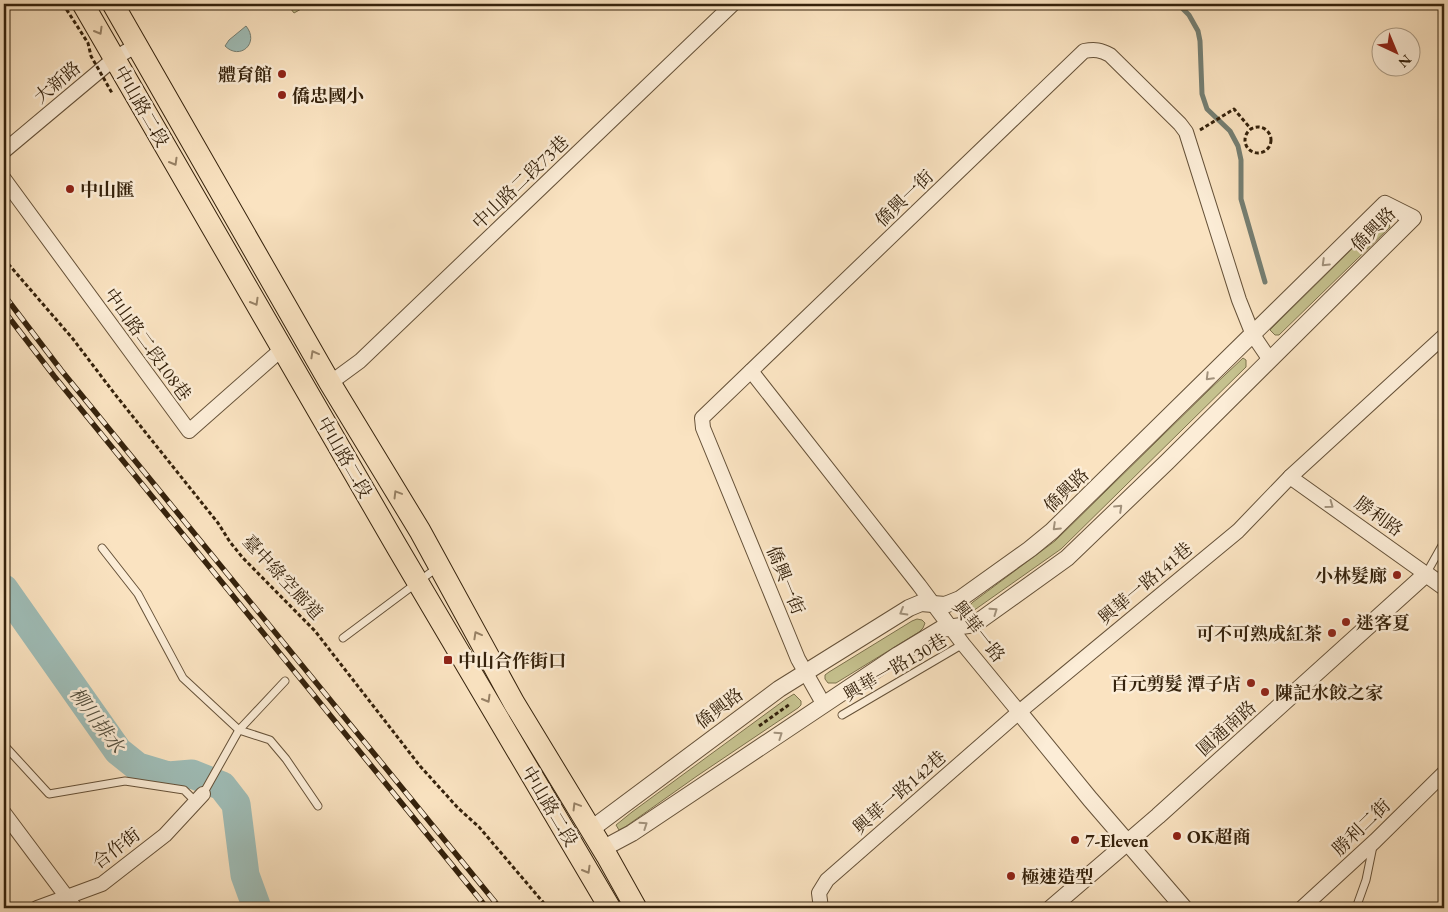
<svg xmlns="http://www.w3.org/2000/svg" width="1448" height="912" font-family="'EB Garamond','Noto Serif TC',serif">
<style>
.green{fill:#c5c18e;stroke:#7d724d}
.water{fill:#9fbdb7;stroke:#757f73}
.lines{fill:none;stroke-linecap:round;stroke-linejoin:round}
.stream{stroke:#757f73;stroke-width:5}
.river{stroke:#9fbdb7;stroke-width:29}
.service-casing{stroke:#665239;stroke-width:9}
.minor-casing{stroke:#665239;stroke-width:16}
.tertiary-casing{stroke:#665239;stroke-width:18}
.primary-casing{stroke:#35220c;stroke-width:23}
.path{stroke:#35220c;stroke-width:3;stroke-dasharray:4 2.5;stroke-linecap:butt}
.service{stroke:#fcedd7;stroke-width:7}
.minor{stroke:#fcedd7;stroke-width:14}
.tertiary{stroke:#fcedd7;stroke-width:16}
.primary{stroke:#fae3c1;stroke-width:21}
.rail-casing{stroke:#35220c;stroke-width:5.5}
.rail{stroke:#fcedd7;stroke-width:4;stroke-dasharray:11;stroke-linecap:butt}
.path-bridge{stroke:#35220c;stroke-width:3;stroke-dasharray:4 2.5;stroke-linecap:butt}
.oneway{stroke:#988266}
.oneway2{stroke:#a2927c}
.poi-dot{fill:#8f2418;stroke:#fcedd7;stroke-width:2}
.labels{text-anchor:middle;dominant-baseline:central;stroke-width:5;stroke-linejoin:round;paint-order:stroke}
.poi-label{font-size:18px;font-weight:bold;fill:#35220c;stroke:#fcedd7;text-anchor:start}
.street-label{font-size:18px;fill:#35220c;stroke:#fcedd7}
.water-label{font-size:19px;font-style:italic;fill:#55503f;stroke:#fcedd7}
</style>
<rect width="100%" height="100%" fill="#fae3c1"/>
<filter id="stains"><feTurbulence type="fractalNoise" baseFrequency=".004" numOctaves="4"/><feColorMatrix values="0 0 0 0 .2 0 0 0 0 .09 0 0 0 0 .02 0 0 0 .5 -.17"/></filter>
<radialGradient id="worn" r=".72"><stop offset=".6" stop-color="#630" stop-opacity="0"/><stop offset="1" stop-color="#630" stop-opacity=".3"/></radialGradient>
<g class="green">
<path d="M287,4H310L294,13Z"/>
<path d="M1381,220L1388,221L1390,227L1279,335H1275L1270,330L1276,324Z"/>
<path d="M1243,358L1246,360V367L1061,549L973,611L970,609V605L973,602L1055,541L1209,390Z"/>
<path d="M917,619L922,620L925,623L923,628L919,632L836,683H828L825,679V675L829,672L912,621Z"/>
<path d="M794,694L801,701V705L798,708L697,776L625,827L619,830L616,825L632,812L786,699Z"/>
</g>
<path class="water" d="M246,26C260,43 240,61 225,46L229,40Z"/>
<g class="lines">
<path class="stream" d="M1178,4L1189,15L1198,31L1200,41L1202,94L1207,109L1230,131L1238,146L1241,160V199L1265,282"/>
<path class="river" d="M4,589L118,751L138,767L168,776L192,774L222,786L236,804L245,875L257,908"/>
<defs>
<g id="service">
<path d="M102,548L138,594L183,678L239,730L270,740L286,759L318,806"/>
<path d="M1426,574L1444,542"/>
<path d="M343,638L438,567"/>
<path d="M842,715L963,644"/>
<path d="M4,745L49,794L125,781L184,790L195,801"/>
<path d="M203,794L239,730L285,681"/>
<path d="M1356,908L1366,880L1373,846"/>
</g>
<g id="minor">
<path d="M4,151L115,58L137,45"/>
<path d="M4,179L189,431L282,349"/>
<path d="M751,371L919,585L963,644L1019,712"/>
<path d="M330,383L360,361L733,4"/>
<path d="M1290,477L1426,574"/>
<path d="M824,705L798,659L703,428L702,418L1084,51C1095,49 1101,50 1110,55L1180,124L1186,132L1239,300L1253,335L1270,360"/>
<path d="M4,813L75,908"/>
<path d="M37,908L102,884L165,835L203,794"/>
<path d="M821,908L819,893L827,880L1019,712L1238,531L1290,477L1444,336"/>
<path d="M1302,908L1375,841L1444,773"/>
</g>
<g id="tertiary">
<path d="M1019,712L1090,799L1184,908"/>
<path d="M590,830L779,689L909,608L921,603L945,605L960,599L1030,549L1052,531L1385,204L1413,218L1167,462L1067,558L975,624L941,629L898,655L632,833L602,849"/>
<path d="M1051,908L1158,816L1426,574L1444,587"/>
</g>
<g id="primary">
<path d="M83,4L397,547L610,908"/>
<path d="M113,4L330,383L420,531L514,703L607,856L636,908"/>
</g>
</defs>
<use href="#service" class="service-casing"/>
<use href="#minor" class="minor-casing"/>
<use href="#tertiary" class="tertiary-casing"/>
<use href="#primary" class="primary-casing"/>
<g class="path">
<circle cx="1258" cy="140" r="13"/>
<path d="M1200,130L1234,109L1251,129"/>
<path d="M4,259L73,339L114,393L218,523L230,542L243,558L315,631L420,766L458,808L479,827L548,908"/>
<path d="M759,726L790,704"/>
</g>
<use href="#service" class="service"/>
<use href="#minor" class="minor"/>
<use href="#tertiary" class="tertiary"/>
<use href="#primary" class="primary"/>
<defs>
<g id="rail">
<path d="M4,295L61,370L500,908"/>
<path d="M4,311L54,376L487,908"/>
</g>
</defs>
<use href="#rail" class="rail-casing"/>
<use href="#rail" class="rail"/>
<path class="path-bridge" d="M63,4L88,43L91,56L112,93"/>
</g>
<defs><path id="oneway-chevron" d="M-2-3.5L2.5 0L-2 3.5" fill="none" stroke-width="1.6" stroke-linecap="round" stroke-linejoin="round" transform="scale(1.25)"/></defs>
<g class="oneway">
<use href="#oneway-chevron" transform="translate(99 31) rotate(60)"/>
<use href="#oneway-chevron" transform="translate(174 162) rotate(60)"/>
<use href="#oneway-chevron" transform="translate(255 302) rotate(60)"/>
<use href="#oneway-chevron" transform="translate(314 354) rotate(-119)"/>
<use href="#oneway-chevron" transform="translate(397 494) rotate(-121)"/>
<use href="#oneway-chevron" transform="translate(477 635) rotate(-119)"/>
<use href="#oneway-chevron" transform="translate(487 699) rotate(60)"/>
<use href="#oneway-chevron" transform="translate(576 806) rotate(-121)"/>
<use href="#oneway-chevron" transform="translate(587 870) rotate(60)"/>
</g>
<g class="oneway2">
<use href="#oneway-chevron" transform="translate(1325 263) rotate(136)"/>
<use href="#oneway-chevron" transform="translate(1209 377) rotate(135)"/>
<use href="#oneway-chevron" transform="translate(1330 505) rotate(36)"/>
<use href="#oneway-chevron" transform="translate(1119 508) rotate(-44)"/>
<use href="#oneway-chevron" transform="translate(1056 527) rotate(136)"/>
<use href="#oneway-chevron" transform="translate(994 611) rotate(-35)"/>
<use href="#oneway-chevron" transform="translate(903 612) rotate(150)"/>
<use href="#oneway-chevron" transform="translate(779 735) rotate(-34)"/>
<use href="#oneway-chevron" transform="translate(644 825) rotate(-34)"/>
</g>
<g class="poi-dot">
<circle cx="282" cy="74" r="5"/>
<circle cx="282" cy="95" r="5"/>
<circle cx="70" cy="189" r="5"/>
<circle cx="1397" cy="575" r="5"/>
<circle cx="1346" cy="622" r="5"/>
<circle cx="1332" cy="633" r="5"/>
<rect x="443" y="655" width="10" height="10" rx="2.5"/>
<circle cx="1251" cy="683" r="5"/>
<circle cx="1265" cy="692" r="5"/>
<circle cx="1177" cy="836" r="5"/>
<circle cx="1075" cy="840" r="5"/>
<circle cx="1011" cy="876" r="5"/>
</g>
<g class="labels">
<g class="poi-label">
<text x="272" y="74" text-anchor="end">體育館</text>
<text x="292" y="95">僑忠國小</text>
<text x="80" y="189">中山匯</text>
<text x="1387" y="575" text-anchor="end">小林髮廊</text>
<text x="1356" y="622">迷客夏</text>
<text x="1322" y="633" text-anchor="end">可不可熟成紅茶</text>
<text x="458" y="660">中山合作街口</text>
<text x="1241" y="683" text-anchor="end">百元剪髮 潭子店</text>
<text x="1275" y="692">陳記水餃之家</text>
<text x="1187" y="836">OK超商</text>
<text x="1085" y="840">7-Eleven</text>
<text x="1021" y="876">極速造型</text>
</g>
<g class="street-label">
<text transform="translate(57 82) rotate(-40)">大新路</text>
<text transform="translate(142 106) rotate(60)">中山路二段</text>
<text transform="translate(520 182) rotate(-44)">中山路二段73巷</text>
<text transform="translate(904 198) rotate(-44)">僑興一街</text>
<text transform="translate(1373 229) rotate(-45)">僑興路</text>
<text transform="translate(148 344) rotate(54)">中山路二段108巷</text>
<text transform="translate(345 457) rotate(60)">中山路二段</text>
<text transform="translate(1066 490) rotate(-44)">僑興路</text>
<text transform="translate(1379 516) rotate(36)">勝利路</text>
<text transform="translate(283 577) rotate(47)">臺中綠空廊道</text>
<text transform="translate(786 580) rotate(68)">僑興一街</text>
<text transform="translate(1145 583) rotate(-40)">興華一路141巷</text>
<text transform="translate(979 631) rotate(52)">興華一路</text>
<text transform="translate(895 667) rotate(-30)">興華一路130巷</text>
<text transform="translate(719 708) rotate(-37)">僑興路</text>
<text transform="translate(1226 728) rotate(-42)">圓通南路</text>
<text transform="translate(899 792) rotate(-41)">興華一路142巷</text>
<text transform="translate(550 806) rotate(59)">中山路二段</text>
<text transform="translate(1361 827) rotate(-44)">勝利二街</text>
<text transform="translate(116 848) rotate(-37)">合作街</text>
</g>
<g class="water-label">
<text transform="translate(97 720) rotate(53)">柳川排水</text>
</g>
</g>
<rect width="1448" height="912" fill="none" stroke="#fae3c1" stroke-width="20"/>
<rect x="5" y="5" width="1438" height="902" fill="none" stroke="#35220c" stroke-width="2.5"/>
<rect x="10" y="10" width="1428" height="892" fill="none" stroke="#35220c"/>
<g transform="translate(1396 52) rotate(136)"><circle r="24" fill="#fcedd7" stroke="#ac9c86"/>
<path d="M0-4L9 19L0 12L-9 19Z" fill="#8f2418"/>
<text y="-8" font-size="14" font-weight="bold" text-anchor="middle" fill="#35220c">N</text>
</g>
<rect width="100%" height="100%" filter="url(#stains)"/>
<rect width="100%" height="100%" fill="url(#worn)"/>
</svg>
